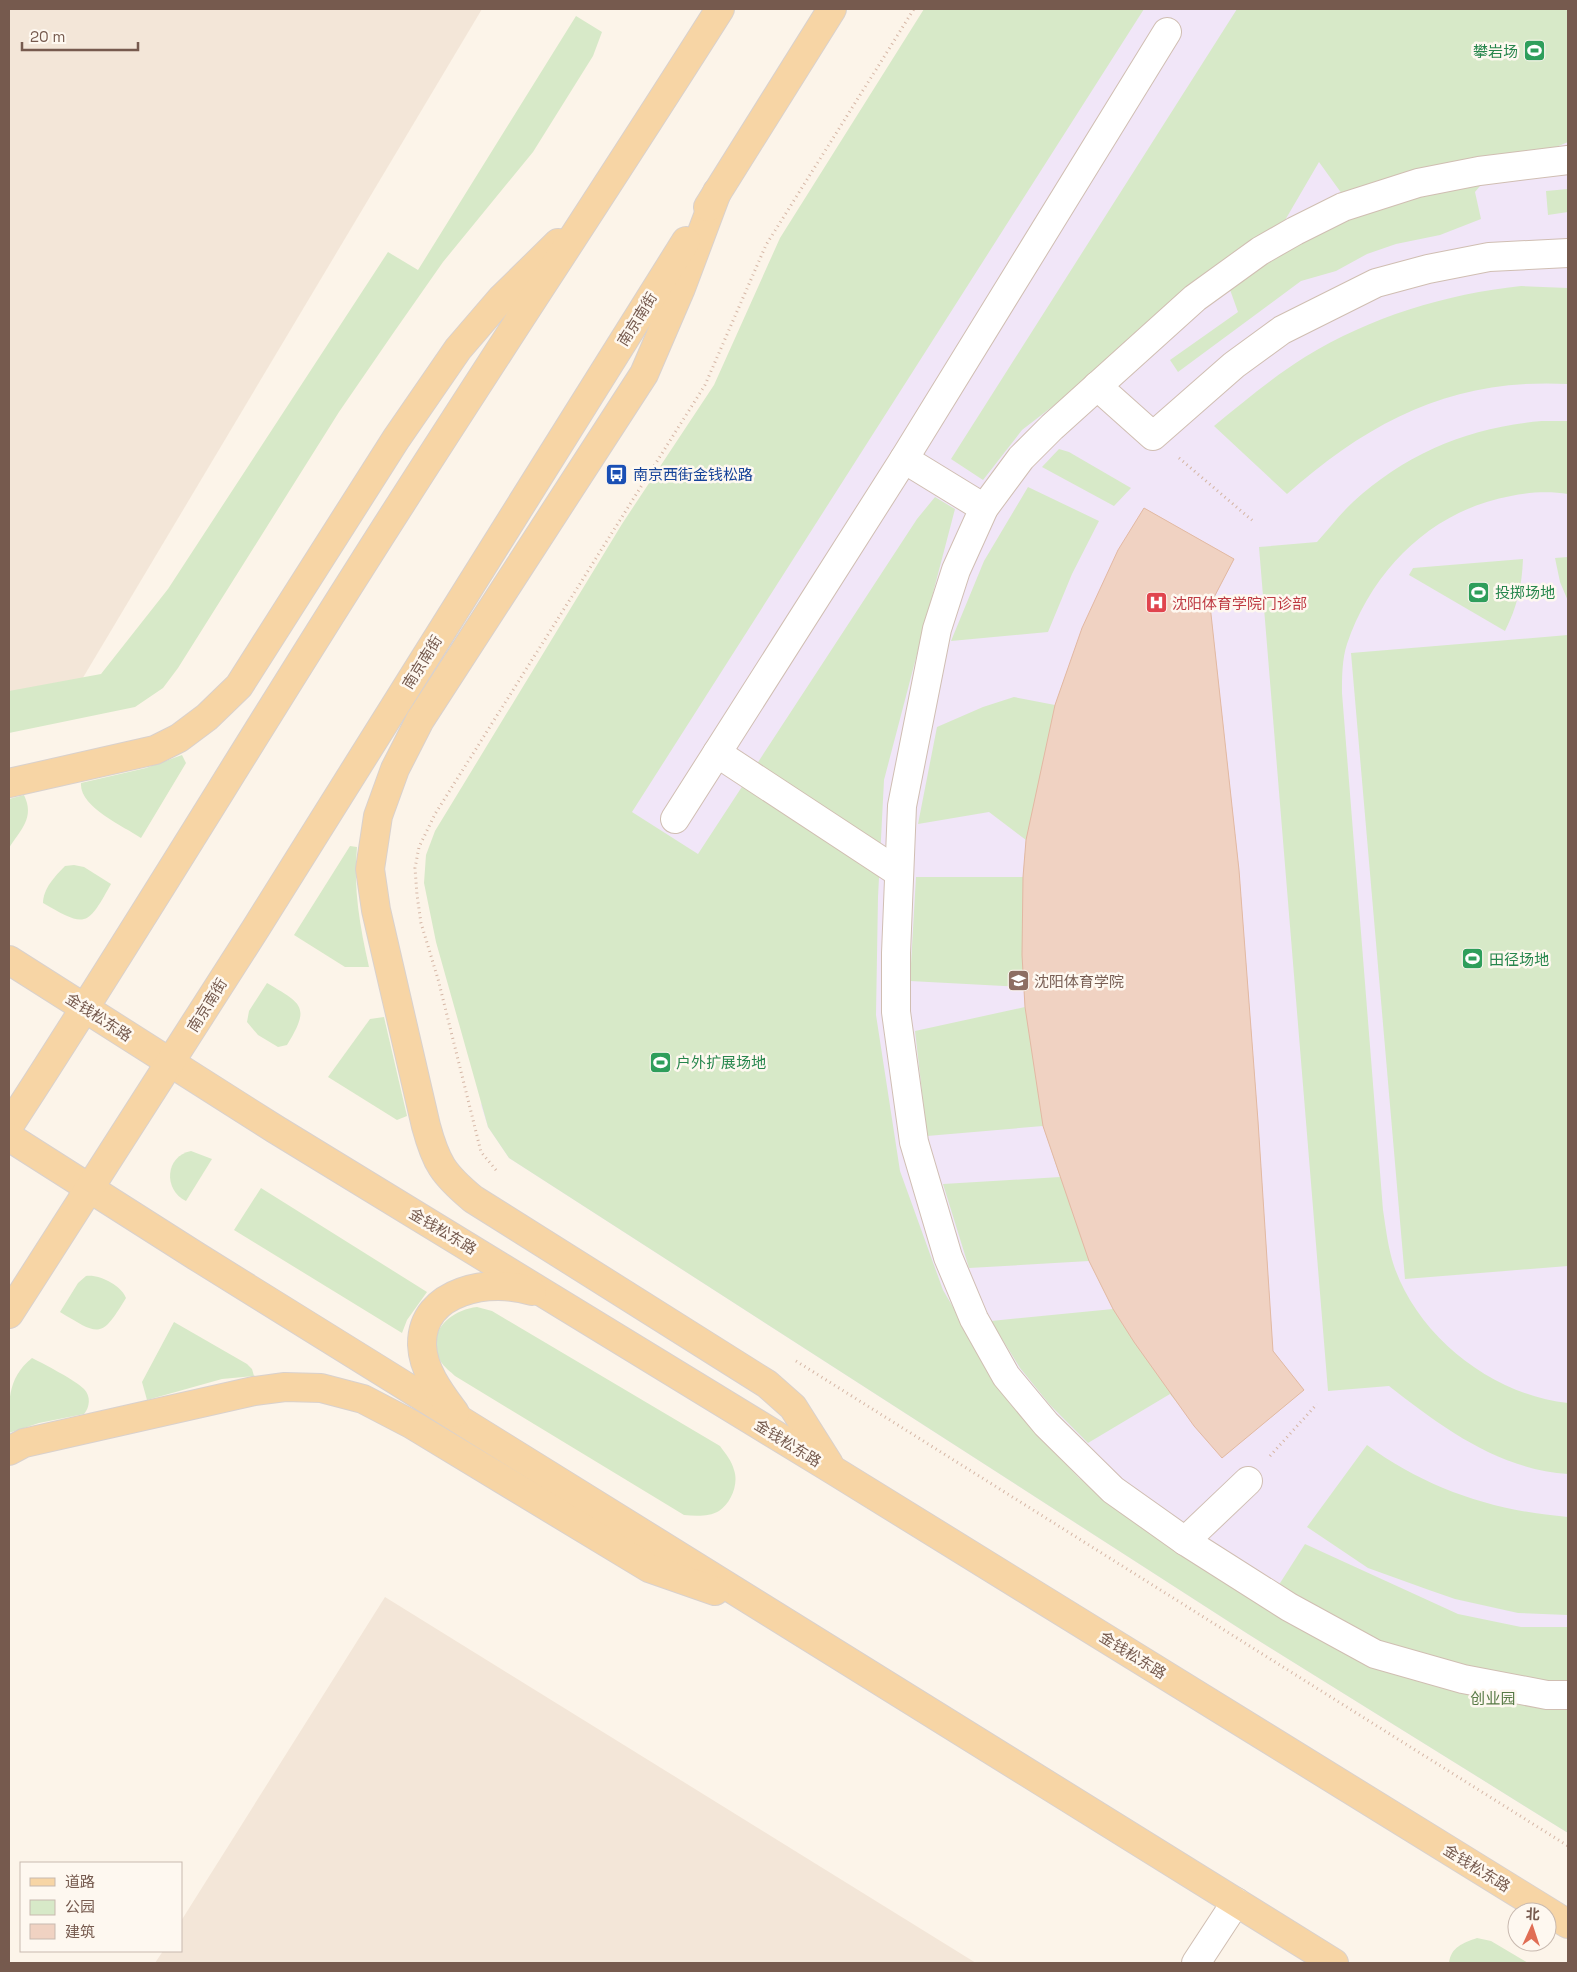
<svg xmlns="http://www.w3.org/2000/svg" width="1577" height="1972" font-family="'Space Grotesk','Noto Sans SC',sans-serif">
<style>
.residential{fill:#f3e6d8}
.education{fill:#f1e6f8}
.green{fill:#d7e9c8;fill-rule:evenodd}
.building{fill:#f0d2c2;stroke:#e2b8a3}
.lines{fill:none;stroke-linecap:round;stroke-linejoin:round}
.minor-casing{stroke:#d0beb2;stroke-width:30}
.major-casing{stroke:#d9d1cd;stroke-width:30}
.path{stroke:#d5b6a5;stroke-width:3;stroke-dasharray:1 4;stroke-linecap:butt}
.minor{stroke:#fff;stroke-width:28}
.major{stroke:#f7d5a5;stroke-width:28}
.labels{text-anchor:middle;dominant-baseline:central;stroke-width:5;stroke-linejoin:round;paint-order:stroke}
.leisure-label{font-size:15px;fill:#27864d;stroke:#fef8f0;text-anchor:start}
.street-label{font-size:15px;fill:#765a4e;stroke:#fef8f0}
.transit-label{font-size:15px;fill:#164399;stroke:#fef8f0;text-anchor:start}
.health-label{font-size:15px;fill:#be3a42;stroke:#fef8f0;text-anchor:start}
.education-label{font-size:15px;fill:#785e54;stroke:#fef8f0;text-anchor:start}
.park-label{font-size:15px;fill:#587a46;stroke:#fef8f0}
</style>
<rect width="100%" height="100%" fill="#fcf4e9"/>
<g class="residential">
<path d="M9,9H482L81,681L9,693Z"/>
<path d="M385,1597L976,1963H155L163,1951H181V1921Z"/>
</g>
<path class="education" d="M1007,9H1568V1833L1248,1634L509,1158L488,1127L481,1105Z"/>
<g class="green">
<path d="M924,9H1144L632,812L698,854L917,519L935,497L955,509L884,780L878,897L876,1015L900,1171L943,1290L1010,1404L1079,1478L1268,1602L1305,1544L1458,1614L1521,1627H1568V1833L1248,1634L509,1158L488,1127L436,942L424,883L426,855L435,831L622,524L714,385L780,238Z"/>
<path d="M1237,9H1568V142L1489,175L1475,192L1481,219L1440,235L1396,244L1367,254L1336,271L1301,281L1178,372L1170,360L1238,312L1229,287L1066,396L1022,430L983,480L951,459ZM1319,162L1355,212L1259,265Z"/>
<path d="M576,16L602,32L593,56L533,152L443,262L394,332L339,412L178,668L163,688L135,707L9,733V691L101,674L168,589L388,252L418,270Z"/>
<path d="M1568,189V212L1548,215L1546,191Z"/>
<path d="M1521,286L1568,288V384C1453,378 1371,420 1287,494L1214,426C1243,402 1273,377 1305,357C1370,317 1446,294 1521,286Z"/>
<path d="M1542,421H1568V494C1550,491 1529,492 1511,496C1433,510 1373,568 1347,644C1342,659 1342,677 1342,693L1383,1210C1386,1229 1388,1248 1394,1266C1419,1338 1493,1395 1568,1403V1474C1498,1469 1443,1428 1389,1386L1328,1391L1259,547L1317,542C1329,529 1340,514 1353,502C1406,453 1470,427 1542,421Z"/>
<path d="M1059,449L1069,452L1131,488L1114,506L1042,467Z"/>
<path d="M1028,487L1099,521L1072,574L1048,632L951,641L984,561Z"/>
<path d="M1144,508L1234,559L1210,605L1239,870L1258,1121L1273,1351L1304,1390L1222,1458L1170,1394L1088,1443L1050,1405L1020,1368L991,1321L1113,1309L1089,1261L969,1268L943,1184L1060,1177L1043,1126L927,1136L915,1031L1025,1007L1024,987L910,981L916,877H1023L1026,840L989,812L918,824L937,727L983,707L1014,697L1055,705C1080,633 1104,573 1144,508Z"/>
<path d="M1568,557V601L1560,582L1555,558Z"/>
<path d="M1523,559C1522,586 1517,607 1505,631L1409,575L1413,568Z"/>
<path d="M1568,635V1266L1405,1279L1351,653Z"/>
<path d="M182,755L186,763L141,838C123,826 79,807 81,783L146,768Z"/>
<path d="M24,795C35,818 21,829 9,848V799Z"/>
<path d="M350,846L357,847C353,888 360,927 369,967H345L294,935Z"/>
<path d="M74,865L84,867L111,884C87,927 86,928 43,903C43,889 55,876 65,866Z"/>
<path d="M267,983C302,1004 311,1006 287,1045L278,1047L258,1035L247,1022L249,1011Z"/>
<path d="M384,1017L407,1116L397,1120L328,1077L370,1019Z"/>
<path d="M191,1151L212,1159L186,1201C163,1190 165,1156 191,1151Z"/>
<path d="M261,1188L427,1292L407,1320L402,1333L234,1230Z"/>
<path d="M86,1276C99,1274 121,1285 126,1298C101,1339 100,1336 60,1312L78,1283Z"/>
<path d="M477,1307L492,1311L720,1446C725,1453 732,1461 734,1470C739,1484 731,1503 719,1511C709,1517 695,1516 684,1515L455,1376C451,1372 444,1367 441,1362C424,1333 450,1310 477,1307Z"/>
<path d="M174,1322L247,1364L252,1369L254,1376L222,1379L147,1400L142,1382Z"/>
<path d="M32,1358C44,1364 75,1380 84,1389C91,1396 90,1407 84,1414L39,1423L9,1433C9,1404 6,1379 32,1358Z"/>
<path d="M1367,1445C1427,1489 1494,1511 1568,1517V1615L1518,1613L1455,1599L1429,1590L1368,1568L1307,1527Z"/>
<path d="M1477,1938L1491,1941L1528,1963H1449C1451,1947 1463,1943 1477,1938Z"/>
</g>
<path class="building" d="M1144,508L1234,559L1210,605L1239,870L1258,1121L1273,1351L1304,1390L1222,1458L1194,1426L1134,1342L1113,1309L1089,1261L1043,1126L1025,1007L1022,955L1023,877L1026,840L1055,705L1082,628L1118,550Z"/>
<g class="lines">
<defs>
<g id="minor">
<path d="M1568,160L1479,171L1418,183L1343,207L1295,231L1260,251L1195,298L1052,427L1021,458L984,508L956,570L937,629L902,806L896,953V1012L914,1142L948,1257L974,1319L1006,1376L1046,1424L1113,1490L1185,1541L1289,1607L1375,1654L1463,1679L1547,1695H1568"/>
<path d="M1097,386L1153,436L1234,365L1282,330L1376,283L1428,269L1489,257L1568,253"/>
<path d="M904,459L984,508"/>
<path d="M717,753L898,872"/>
<path d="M675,819L904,459L1167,32"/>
<path d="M1185,1541L1248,1481"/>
<path d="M1196,1963L1236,1902"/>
</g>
<g id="major">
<path d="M717,192L681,288L644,374L420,720L395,769L378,816L370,869L376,910L426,1126C436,1163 443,1174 473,1199L767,1384L793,1407L829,1464"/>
<path d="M708,207L832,9"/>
<path d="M9,783L155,750L179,738L207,717L239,686L396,439L458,349L501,299L558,243"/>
<path d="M9,960L275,1129L833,1470L1568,1924"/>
<path d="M9,1126C129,942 242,754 360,568C478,381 601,197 720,9"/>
<path d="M9,1137L196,1256L1334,1963"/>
<path d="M9,1314L256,928L686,241"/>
<path d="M455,1413C441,1394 423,1371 422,1345C421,1289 492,1278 532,1291"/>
<path d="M9,1451L24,1443L254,1391L285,1387L321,1388L363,1399L411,1424L649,1568L715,1591"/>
</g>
</defs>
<use href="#minor" class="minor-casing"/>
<use href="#major" class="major-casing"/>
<g class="path">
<path d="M1179,458L1253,521"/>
<path d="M496,1170L481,1152L438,979L421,923L417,895L415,868L419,847L435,814L705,385L766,245L914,9"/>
<path d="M796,1361L1568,1846"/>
<path d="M1270,1456L1317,1404"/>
</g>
<use href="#minor" class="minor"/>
<use href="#major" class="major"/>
</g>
<defs>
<symbol id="stadium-square" viewBox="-11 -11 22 22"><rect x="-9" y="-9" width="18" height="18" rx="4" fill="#2e9e5b" stroke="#fef8f0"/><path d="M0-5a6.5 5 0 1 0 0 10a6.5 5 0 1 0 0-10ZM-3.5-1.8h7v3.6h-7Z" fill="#fff"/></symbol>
<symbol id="bus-square" viewBox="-11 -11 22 22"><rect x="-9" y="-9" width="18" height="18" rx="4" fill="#1a4fb4" stroke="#fef8f0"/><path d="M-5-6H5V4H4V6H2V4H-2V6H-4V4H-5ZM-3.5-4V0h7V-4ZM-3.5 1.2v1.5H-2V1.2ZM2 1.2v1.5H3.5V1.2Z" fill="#fff"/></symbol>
<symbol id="hospital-square" viewBox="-11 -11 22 22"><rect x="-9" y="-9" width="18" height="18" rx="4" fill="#e0444e" stroke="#fef8f0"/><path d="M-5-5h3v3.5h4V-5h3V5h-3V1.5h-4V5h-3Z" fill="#fff"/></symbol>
<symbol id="university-square" viewBox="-11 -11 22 22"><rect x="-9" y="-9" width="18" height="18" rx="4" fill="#8d6e63" stroke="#fef8f0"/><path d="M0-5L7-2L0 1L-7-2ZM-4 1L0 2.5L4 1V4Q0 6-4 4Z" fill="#fff"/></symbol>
</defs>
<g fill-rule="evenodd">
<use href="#stadium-square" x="1522" y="38" width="25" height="25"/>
<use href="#bus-square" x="604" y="462" width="25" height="25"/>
<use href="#stadium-square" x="1466" y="580" width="25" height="25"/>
<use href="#hospital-square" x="1144" y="590" width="25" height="25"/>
<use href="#stadium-square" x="1460" y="946" width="25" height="25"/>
<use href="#university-square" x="1006" y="968" width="25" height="25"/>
<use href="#stadium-square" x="648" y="1050" width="25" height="25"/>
</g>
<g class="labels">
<g class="leisure-label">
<text x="1518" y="51" text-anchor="end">攀岩场</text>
<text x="1495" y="592">投掷场地</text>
<text x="1489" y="959">田径场地</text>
<text x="676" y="1062">户外扩展场地</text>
</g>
<g class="street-label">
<text transform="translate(637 319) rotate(-58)">南京南街</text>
<text transform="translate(422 662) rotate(-58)">南京南街</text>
<text transform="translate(207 1005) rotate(-58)">南京南街</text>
<text transform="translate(99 1017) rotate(33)">金钱松东路</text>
<text transform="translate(443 1231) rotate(31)">金钱松东路</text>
<text transform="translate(788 1443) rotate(32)">金钱松东路</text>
<text transform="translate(1133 1655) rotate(32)">金钱松东路</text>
<text transform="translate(1477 1868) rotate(32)">金钱松东路</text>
</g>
<g class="transit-label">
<text x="633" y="474">南京西街金钱松路</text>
</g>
<g class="health-label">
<text x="1172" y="603">沈阳体育学院门诊部</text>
</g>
<g class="education-label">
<text x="1034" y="981">沈阳体育学院</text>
</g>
<g class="park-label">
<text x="1493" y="1698">创业园</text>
</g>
</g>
<rect width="1577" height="1972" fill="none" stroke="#765a4e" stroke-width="20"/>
<rect x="20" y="1862" width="162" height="90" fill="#fef8f0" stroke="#c8b9af"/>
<rect x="30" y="1878" width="25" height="8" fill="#f7d5a5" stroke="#c8b9af"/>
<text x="65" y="1887" font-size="15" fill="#765a4e">道路</text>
<rect x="30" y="1900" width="25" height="15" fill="#d7e9c8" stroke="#c8b9af"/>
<text x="65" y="1912" font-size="15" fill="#765a4e">公园</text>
<rect x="30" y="1924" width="25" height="15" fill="#f0d2c2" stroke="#c8b9af"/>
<text x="65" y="1937" font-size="15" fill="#765a4e">建筑</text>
<g transform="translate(1532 1927) rotate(3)"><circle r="24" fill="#fef8f0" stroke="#c8b9af"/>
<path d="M0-4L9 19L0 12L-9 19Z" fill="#e06e55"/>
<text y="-8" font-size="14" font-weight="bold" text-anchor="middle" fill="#765a4e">北</text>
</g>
<path d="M22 42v8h116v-8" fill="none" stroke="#765a4e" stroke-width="2.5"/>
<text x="30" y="42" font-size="15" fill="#765a4e" stroke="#fef8f0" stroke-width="4" paint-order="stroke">20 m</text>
</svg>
